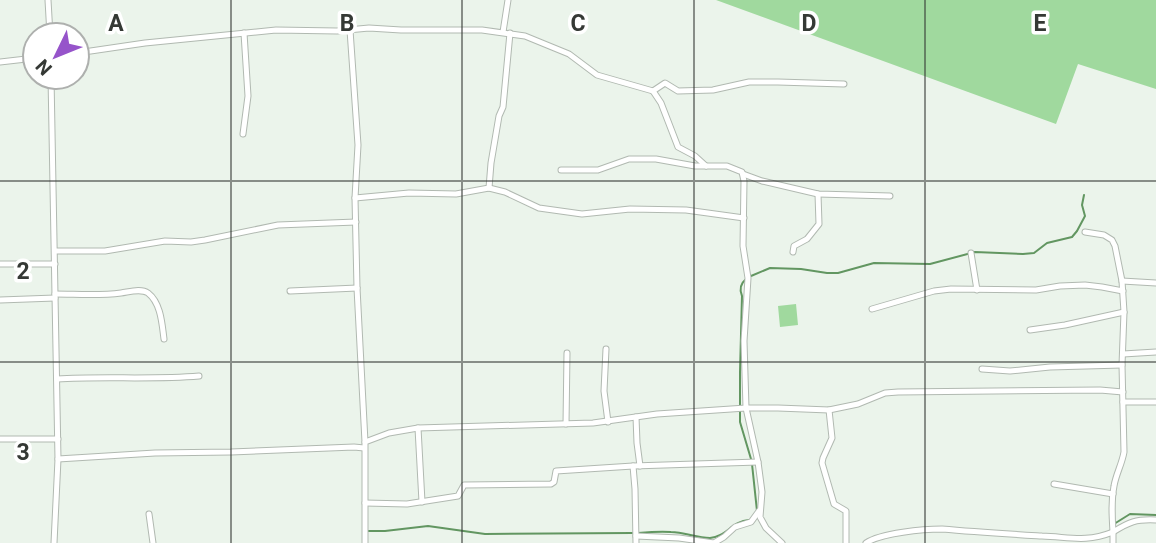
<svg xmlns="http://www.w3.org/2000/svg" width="1156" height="543" font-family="Roboto,sans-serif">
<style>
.green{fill:#a0d99e}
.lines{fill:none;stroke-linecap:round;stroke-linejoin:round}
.stream{stroke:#629661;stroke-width:2}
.street-casing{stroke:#b1b9b1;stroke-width:7}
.street{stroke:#fff;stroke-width:5}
.grid{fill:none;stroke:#353935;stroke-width:2;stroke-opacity:0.55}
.grid-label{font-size:23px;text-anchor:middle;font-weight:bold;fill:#353935;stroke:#fff;stroke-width:7;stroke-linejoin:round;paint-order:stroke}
</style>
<rect width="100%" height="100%" fill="#ebf4eb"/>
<g class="green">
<path d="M716,0H1156V89L1078,64L1056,124Z"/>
<path d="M796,304L798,325L780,327L778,306Z"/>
</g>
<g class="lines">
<g class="stream">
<path d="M751,276L770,268L801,269L827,273H838L874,263L930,264L975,252L1023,254L1034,253L1047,243L1072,237L1077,231L1085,216L1082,205L1084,195"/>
<path d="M746,279C740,284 739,289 742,296L740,372V422L751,459"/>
<path d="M752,464L757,511"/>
<path d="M1114,524L1130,514L1156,515"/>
<path d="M366,531H385L428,526L485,534L632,533"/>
<path d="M638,533C649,532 661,531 671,532C684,532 697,538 710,538C726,537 732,521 749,520"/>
</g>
<defs>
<g id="street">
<path d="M48,0L50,35"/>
<path d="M350,30L358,145L355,198L357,288L365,442"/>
<path d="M503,32L508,0"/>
<path d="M77,53L145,43L276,30L337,31L369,28L401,30H482L525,36L569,54L597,75L653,91L661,103L678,147L695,156L706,166"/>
<path d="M0,62L35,58"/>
<path d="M51,77L58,459L54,543"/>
<path d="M653,91L665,83L678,91L713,90L749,82H778L844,84"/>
<path d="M243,134L248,96L244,33"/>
<path d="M561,170H598L629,159H656L695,166H727L742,172L744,181L743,246L748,278L744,341L746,408L758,462L762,492L760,517L766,528L782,543"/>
<path d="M743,174L762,181L818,194L890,196"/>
<path d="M489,188L491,163L499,116L503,107L510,33"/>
<path d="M355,198L409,193L456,194L489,188L505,192L539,208L582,214L630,209L686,210L744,218"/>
<path d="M1085,232L1104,235L1112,240L1115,246L1122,281L1124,312L1122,365L1124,452C1122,464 1116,474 1114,486C1111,501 1112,516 1113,532C1129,522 1136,519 1156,520"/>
<path d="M55,251H105L165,241L191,242L205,240L278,225L356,222"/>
<path d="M793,252L794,246L807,239L819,224L818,194"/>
<path d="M971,253L977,290"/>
<path d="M0,264H55"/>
<path d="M1122,281L1156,283"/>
<path d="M290,291L357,288"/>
<path d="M55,294C76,294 99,296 121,293C129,292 141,288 148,293C161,303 162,324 164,339"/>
<path d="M0,300L55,298"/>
<path d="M872,309L934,291L951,289L1036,290L1060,286L1085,285L1102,287L1123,291"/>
<path d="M1030,330L1065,325L1124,312"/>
<path d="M606,349L604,391L608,422"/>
<path d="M1123,354L1156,352"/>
<path d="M982,369L1010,371L1050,367L1122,365"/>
<path d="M57,379C104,376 152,380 199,376"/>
<path d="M1123,402H1156"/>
<path d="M829,410L832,438L823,458L822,463L834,504L846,511V543"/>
<path d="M636,417L637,443L640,466"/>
<path d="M566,424L567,353"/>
<path d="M418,428L422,502"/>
<path d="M0,439H58"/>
<path d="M58,459L155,453L231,452L354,447L364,448"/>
<path d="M633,466L635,489L636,543"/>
<path d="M1054,484L1113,494"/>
<path d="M365,503L407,504L458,496L464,485L551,484L554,482L556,471L633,466L758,462"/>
<path d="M149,514L153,543"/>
<path d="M636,536L679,538L714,543L724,537L735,527L751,522L759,511"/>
<path d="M365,543V442L389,433L418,428L593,423L657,414L746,408H778L829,410L858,404L885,393L898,392L1100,390L1123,392"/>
<path d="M866,543C881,533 924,529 942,529C975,532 1009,534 1042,536C1070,537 1085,543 1113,532V543"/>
</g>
</defs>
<use href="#street" class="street-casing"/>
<use href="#street" class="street"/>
</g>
<path class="grid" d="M231,0V543M462,0V543M694,0V543M925,0V543M0,181H1156M0,362H1156"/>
<g class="grid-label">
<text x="116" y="31">A</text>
<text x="347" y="31">B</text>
<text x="578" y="31">C</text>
<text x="809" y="31">D</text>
<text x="1040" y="31">E</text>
<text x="23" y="279">2</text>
<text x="23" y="460">3</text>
</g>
<g transform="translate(56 56) rotate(227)"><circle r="33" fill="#ffffff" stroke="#aeb0ae" stroke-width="2"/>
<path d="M0-5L12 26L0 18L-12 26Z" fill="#9654ca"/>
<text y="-10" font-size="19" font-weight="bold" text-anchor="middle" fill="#353935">N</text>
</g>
</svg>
